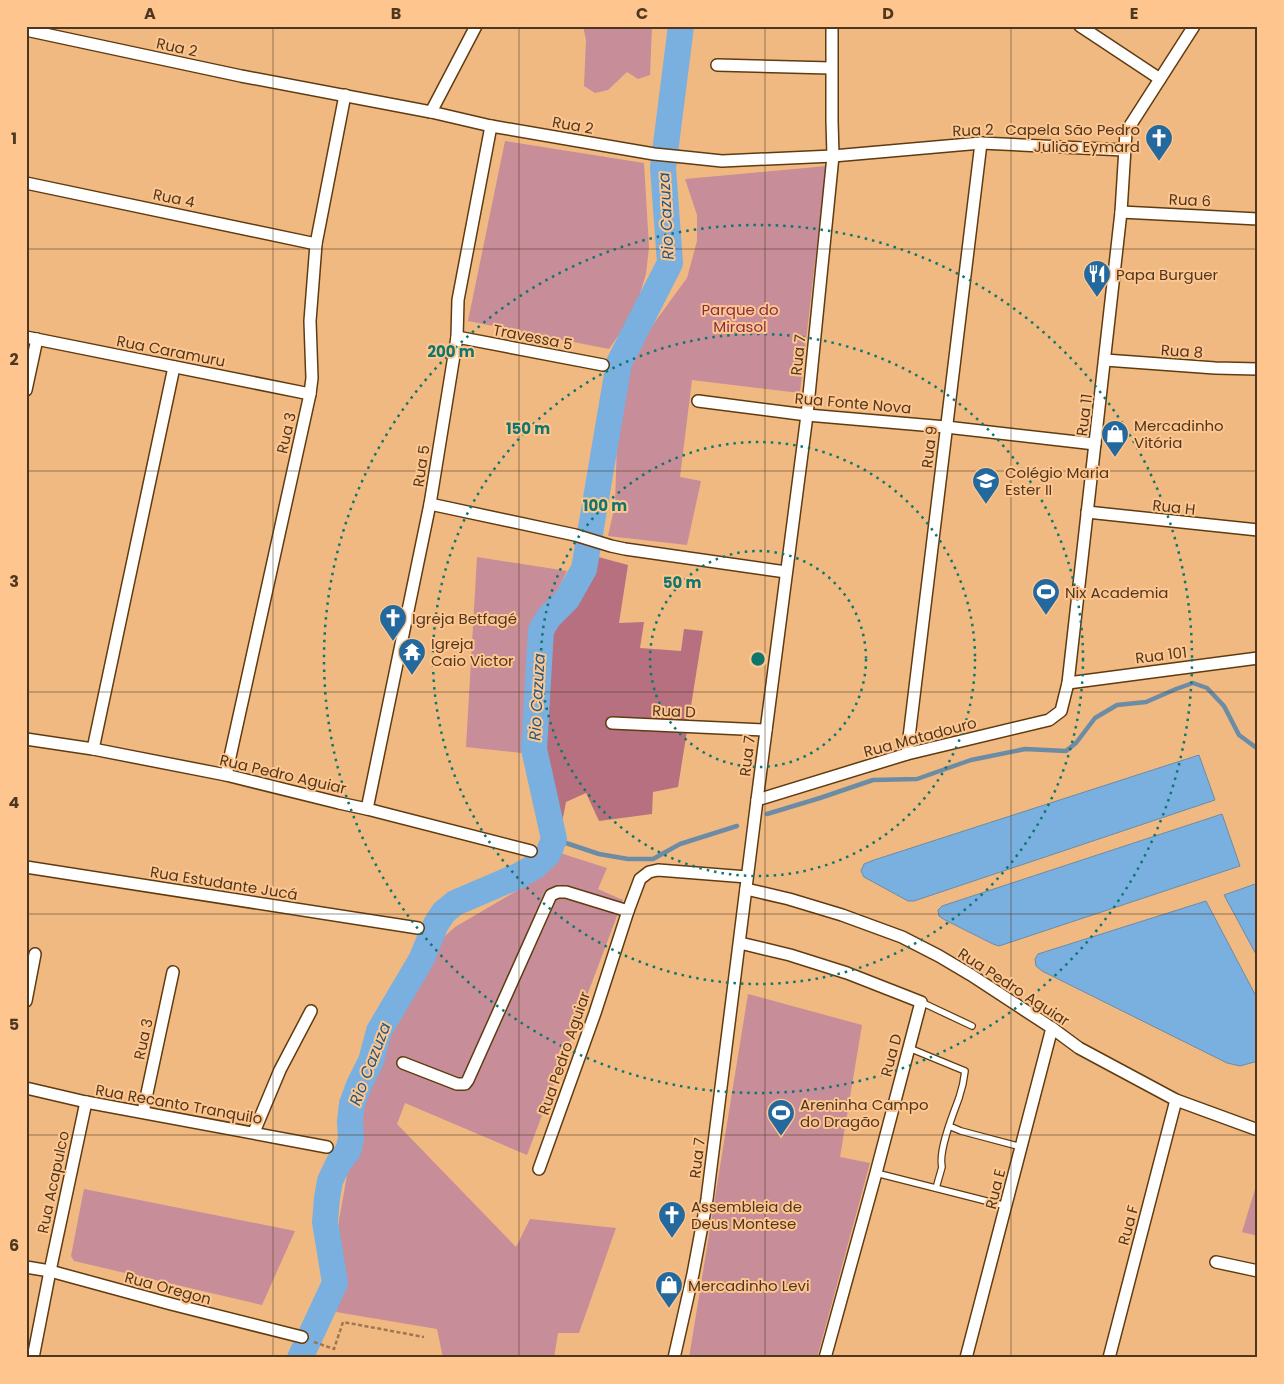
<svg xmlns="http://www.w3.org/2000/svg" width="1284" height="1384" font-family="Poppins,sans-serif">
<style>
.green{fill:#c78d99}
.forest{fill:#b6707f}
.water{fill:#79b0e0;stroke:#6c8ca6}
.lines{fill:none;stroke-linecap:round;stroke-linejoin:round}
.stream{stroke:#6c8ca6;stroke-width:4.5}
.river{stroke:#79b0e0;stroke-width:26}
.lane-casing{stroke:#603b0f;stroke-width:8}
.street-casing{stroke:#603b0f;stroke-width:14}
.path{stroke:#9d7750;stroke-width:2.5;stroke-dasharray:4 2.5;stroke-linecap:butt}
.lane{stroke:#fff;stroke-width:5.5}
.street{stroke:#fff;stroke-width:11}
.grid{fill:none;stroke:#4e3720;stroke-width:1;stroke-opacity:0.55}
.ring{fill:none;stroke:#0f766e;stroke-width:2.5;stroke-dasharray:2.5 5}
.labels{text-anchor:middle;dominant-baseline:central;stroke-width:4;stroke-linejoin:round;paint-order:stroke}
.street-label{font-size:15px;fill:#4e3720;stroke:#fec68e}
.poi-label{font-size:15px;fill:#4e3720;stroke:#fec68e;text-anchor:start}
.park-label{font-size:15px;fill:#852e48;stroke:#fec68e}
.water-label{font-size:16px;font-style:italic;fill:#1e5a88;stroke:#fec68e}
.centre{fill:#0f766e;stroke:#fec68e;stroke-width:2.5}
.ring-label{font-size:15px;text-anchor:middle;font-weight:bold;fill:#0f766e;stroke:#fec68e;stroke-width:4;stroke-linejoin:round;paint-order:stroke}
.neatline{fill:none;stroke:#4e3720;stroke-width:2}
.grid-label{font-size:16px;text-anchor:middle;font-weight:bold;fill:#4e3720}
</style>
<rect width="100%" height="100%" fill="#f0b982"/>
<g class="green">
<path d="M583,26H652L650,75L638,79L627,72L608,90L595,93L584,86L586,40Z"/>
<path d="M505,141L644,163L649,247L646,274L634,313L609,349L468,321Z"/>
<path d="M826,166L800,393L692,380L680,477L701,481L687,545L608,536L615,505L617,442L631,365L649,330L687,278L697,241V215L685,179Z"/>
<path d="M477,557L567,571L538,629L530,754L466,747Z"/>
<path d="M557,852L607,868L598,889L623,900L527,1155L405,1103L397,1124L516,1247L530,1219L616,1228L579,1333H558L554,1358H443L437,1329L336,1312L344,1286L338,1246L339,1220L356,1125L396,1017L435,945L455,927L525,886Z"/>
<path d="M748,994L862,1025L840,1157L870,1163L817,1358H689Z"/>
<path d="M1258,1179V1236L1242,1232Z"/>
<path d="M84,1189L295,1231L262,1305L74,1261L71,1256Z"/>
</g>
<path class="forest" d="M591,555L628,565L619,623L644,622L640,648L681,651L684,629L703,631L678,787L653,792L652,814L599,821L586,793L566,802L561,828L542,733L546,645L568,586Z"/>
<g class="water">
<path d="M1199,755L1215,800L914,901H908L864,877L861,871L864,864L874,860Z"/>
<path d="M1222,814L1240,866L999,946L993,944L945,920L939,916L938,910L942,906Z"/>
<path d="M1258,883V958L1224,895Z"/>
<path d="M1206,901L1258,1000V1061L1240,1066L1227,1063L1042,971L1036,966L1035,959L1038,954Z"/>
</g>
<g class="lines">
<g class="stream">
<path d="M767,814L820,798L873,780L917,779L971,760L1025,749L1066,751L1076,743L1095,718L1117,705L1146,702L1176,689L1193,683L1207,688L1224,706L1239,735L1258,749"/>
<path d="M554,839L599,854L628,859H653L680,844L737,826"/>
</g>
<path class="river" d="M300,1358L335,1283L325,1222L327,1198L330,1181L339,1162L348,1151L351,1139L350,1121L352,1104L359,1085L371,1061L379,1031L421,960L436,924L444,912L455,903L518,876L534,867L548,854L554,839L534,749L541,630L549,617L567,599L584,569L619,363L670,263L663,168L681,26"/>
<defs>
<g id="lane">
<path d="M921,1002L972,1026"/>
<path d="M909,1048L965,1071C964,1080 962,1089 959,1098C953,1114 938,1151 942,1167L936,1188"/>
<path d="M949,1126L961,1131L1021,1147"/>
<path d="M876,1173L1006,1206"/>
</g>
<g id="street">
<path d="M1080,26L1160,79"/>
<path d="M26,30L241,76L431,112L491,126L654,154L684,157L722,161L833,156L981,143L1124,150"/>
<path d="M717,65L831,68"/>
<path d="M431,112L476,26"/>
<path d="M26,183L316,244"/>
<path d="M1121,212L1258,219"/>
<path d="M26,337L310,394"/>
<path d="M457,337L603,365"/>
<path d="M1105,360L1215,368L1258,369"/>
<path d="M26,390L37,339"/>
<path d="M698,401L807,415L946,427L1095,444"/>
<path d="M430,504L575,535L611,546L625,549L786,572"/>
<path d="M1087,512L1258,530"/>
<path d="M1068,683L1258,658"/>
<path d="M612,723L766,730"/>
<path d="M26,739L93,749L226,775L339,803L367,809L531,851"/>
<path d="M93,749L174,367"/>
<path d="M907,754L981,143"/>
<path d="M226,775L310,394L312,378L310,321L316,244L345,95"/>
<path d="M757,800L907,754L1049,720L1061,711L1068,683L1121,212L1126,132L1194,26"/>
<path d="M367,809L430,504L457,337L458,300L491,126"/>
<path d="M26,867L418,928"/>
<path d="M746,889L789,899L842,915L902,937L939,956L971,975L1052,1028L1079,1048L1176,1100L1258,1130"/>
<path d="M740,943L790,955L847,973L921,1002L876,1173L825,1358"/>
<path d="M26,1001L35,954"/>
<path d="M403,1063L457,1084H465L468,1080L551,895L558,892H566L628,911"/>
<path d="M26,1088L86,1102L327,1147"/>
<path d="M143,1112L173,972"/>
<path d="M254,1132L280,1070L311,1011"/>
<path d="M539,1169L595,1013L628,911L640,879L649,872L658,870L747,877"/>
<path d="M1216,1262L1258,1271"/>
<path d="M26,1267L50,1271L171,1304L302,1337"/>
<path d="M33,1358L50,1271L86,1102"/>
<path d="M674,1358L693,1274L707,1199L757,800L807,415L833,156L832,121V26"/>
<path d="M966,1358L1052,1028"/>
<path d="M1109,1358L1176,1100"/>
</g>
</defs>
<use href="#lane" class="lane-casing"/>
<use href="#street" class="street-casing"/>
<path class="path" d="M314,1342L334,1349L343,1322L424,1337"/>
<use href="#lane" class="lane"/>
<use href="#street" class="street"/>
</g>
<path class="grid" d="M273,26V1358M519,26V1358M765,26V1358M1011,26V1358M26,249H1258M26,471H1258M26,692H1258M26,914H1258M26,1135H1258"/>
<g class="ring">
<circle cx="758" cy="659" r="108"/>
<circle cx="758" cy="659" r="217"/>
<circle cx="758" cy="659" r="325"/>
<circle cx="758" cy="659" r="434"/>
</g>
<defs>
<symbol id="church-pin" viewBox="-11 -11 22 30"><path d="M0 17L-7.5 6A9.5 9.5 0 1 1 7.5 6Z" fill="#24699e" stroke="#fec68e"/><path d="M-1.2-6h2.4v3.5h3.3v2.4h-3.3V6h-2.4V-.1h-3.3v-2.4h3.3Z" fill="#fff"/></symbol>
<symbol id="restaurant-pin" viewBox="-11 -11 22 30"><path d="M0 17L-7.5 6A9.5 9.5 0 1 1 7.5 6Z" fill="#24699e" stroke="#fec68e"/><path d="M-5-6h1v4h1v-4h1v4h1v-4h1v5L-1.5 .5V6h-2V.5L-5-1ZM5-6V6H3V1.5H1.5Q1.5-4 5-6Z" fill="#fff"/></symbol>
<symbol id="shop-pin" viewBox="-11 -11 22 30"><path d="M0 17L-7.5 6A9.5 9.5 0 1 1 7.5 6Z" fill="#24699e" stroke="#fec68e"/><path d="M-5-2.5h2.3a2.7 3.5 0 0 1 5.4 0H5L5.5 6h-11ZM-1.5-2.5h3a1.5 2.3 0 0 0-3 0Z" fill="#fff"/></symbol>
<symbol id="school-pin" viewBox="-11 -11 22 30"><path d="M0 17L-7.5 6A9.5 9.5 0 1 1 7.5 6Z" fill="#24699e" stroke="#fec68e"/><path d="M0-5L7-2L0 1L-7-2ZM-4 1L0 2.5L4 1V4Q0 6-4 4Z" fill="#fff"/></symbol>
<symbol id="stadium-pin" viewBox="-11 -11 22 30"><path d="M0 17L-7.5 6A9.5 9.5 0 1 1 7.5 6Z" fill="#24699e" stroke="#fec68e"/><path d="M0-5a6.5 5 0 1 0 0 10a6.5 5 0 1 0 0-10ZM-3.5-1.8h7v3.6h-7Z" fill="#fff"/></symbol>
<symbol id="temple-pin" viewBox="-11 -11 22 30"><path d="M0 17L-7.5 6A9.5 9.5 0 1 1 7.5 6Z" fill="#24699e" stroke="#fec68e"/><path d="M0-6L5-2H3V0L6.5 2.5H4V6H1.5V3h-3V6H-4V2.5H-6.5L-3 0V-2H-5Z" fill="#fff"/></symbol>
</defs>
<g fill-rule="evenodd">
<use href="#church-pin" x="1143" y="122" width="32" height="43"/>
<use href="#restaurant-pin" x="1081" y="258" width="32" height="43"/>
<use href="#shop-pin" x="1099" y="418" width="32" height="43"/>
<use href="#school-pin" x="970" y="465" width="32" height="43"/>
<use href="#stadium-pin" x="1030" y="576" width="32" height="43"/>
<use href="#church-pin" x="377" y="602" width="32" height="43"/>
<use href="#temple-pin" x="396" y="636" width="32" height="43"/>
<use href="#stadium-pin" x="765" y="1097" width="32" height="43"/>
<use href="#church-pin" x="656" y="1199" width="32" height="43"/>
<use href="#shop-pin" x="653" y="1269" width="32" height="43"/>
</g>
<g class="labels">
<g class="street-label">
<text transform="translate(177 47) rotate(12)">Rua 2</text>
<text transform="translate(573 125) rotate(10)">Rua 2</text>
<text transform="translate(973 130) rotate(-2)">Rua 2</text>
<text transform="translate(174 198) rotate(12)">Rua 4</text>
<text transform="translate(1190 200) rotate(3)">Rua 6</text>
<text transform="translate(533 337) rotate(11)">Travessa 5</text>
<text transform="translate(171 351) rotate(11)">Rua Caramuru</text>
<text transform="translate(1182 351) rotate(4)">Rua 8</text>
<text transform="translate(798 355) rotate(-84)">Rua 7</text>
<text transform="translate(853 403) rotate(5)">Rua Fonte Nova</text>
<text transform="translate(1084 415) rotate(-83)">Rua 11</text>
<text transform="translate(286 433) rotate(-77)">Rua 3</text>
<text transform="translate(929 447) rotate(-83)">Rua 9</text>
<text transform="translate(421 466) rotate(-81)">Rua 5</text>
<text transform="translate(1174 507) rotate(6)">Rua H</text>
<text transform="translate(1161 655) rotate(-7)">Rua 101</text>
<text transform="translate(674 711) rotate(2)">Rua D</text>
<text transform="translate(920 737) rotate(-15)">Rua Matadouro</text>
<text transform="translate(747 756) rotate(-83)">Rua 7</text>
<text transform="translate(283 774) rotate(13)">Rua Pedro Aguiar</text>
<text transform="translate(224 883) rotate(9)">Rua Estudante Jucá</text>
<text transform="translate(1014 987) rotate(33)">Rua Pedro Aguiar</text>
<text transform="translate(143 1039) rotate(-78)">Rua 3</text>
<text transform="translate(564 1053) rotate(-71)">Rua Pedro Aguiar</text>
<text transform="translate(891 1055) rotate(-75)">Rua D</text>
<text transform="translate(179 1104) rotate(10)">Rua Recanto Tranquilo</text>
<text transform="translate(697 1158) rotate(-83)">Rua 7</text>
<text transform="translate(53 1182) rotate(-78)">Rua Acapulco</text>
<text transform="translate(995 1189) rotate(-76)">Rua E</text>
<text transform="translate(1128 1225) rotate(-75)">Rua F</text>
<text transform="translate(168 1288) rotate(15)">Rua Oregon</text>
</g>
<g class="poi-label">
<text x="1140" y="129" text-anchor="end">Capela São Pedro<tspan x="1140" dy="17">Julião Eymard</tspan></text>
<text x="1116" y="274">Papa Burguer</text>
<text x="1134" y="425">Mercadinho<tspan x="1134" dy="17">Vitória</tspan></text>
<text x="1005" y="472">Colégio Maria<tspan x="1005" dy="17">Ester II</tspan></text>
<text x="1065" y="592">Nix Academia</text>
<text x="412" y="618">Igreja Betfagé</text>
<text x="431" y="643">Igreja<tspan x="431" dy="17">Caio Victor</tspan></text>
<text x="800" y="1104">Areninha Campo<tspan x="800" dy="17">do Dragão</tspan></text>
<text x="691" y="1206">Assembleia de<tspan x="691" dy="17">Deus Montese</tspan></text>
<text x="688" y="1285">Mercadinho Levi</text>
</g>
<g class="park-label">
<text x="740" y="309">Parque do<tspan x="740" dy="17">Mirasol</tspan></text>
</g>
<g class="water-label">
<text transform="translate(666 216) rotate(-93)">Rio Cazuza</text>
<text transform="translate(537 697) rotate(-87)">Rio Cazuza</text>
<text transform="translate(370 1064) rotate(-69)">Rio Cazuza</text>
</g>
</g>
<circle cx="758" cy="659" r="8" class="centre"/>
<g class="ring-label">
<text x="451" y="357">200 m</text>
<text x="528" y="434">150 m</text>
<text x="605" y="511">100 m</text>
<text x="682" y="588">50 m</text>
</g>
<rect width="1284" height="1384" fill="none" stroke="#fec68e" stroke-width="55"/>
<rect x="28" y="28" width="1228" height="1328" class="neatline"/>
<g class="grid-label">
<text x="150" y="19">A</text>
<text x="396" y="19">B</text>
<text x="642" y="19">C</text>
<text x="888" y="19">D</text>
<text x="1134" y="19">E</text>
<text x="14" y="144">1</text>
<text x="14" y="365">2</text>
<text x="14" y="587">3</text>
<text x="14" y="808">4</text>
<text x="14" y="1030">5</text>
<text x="14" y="1251">6</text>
</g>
</svg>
